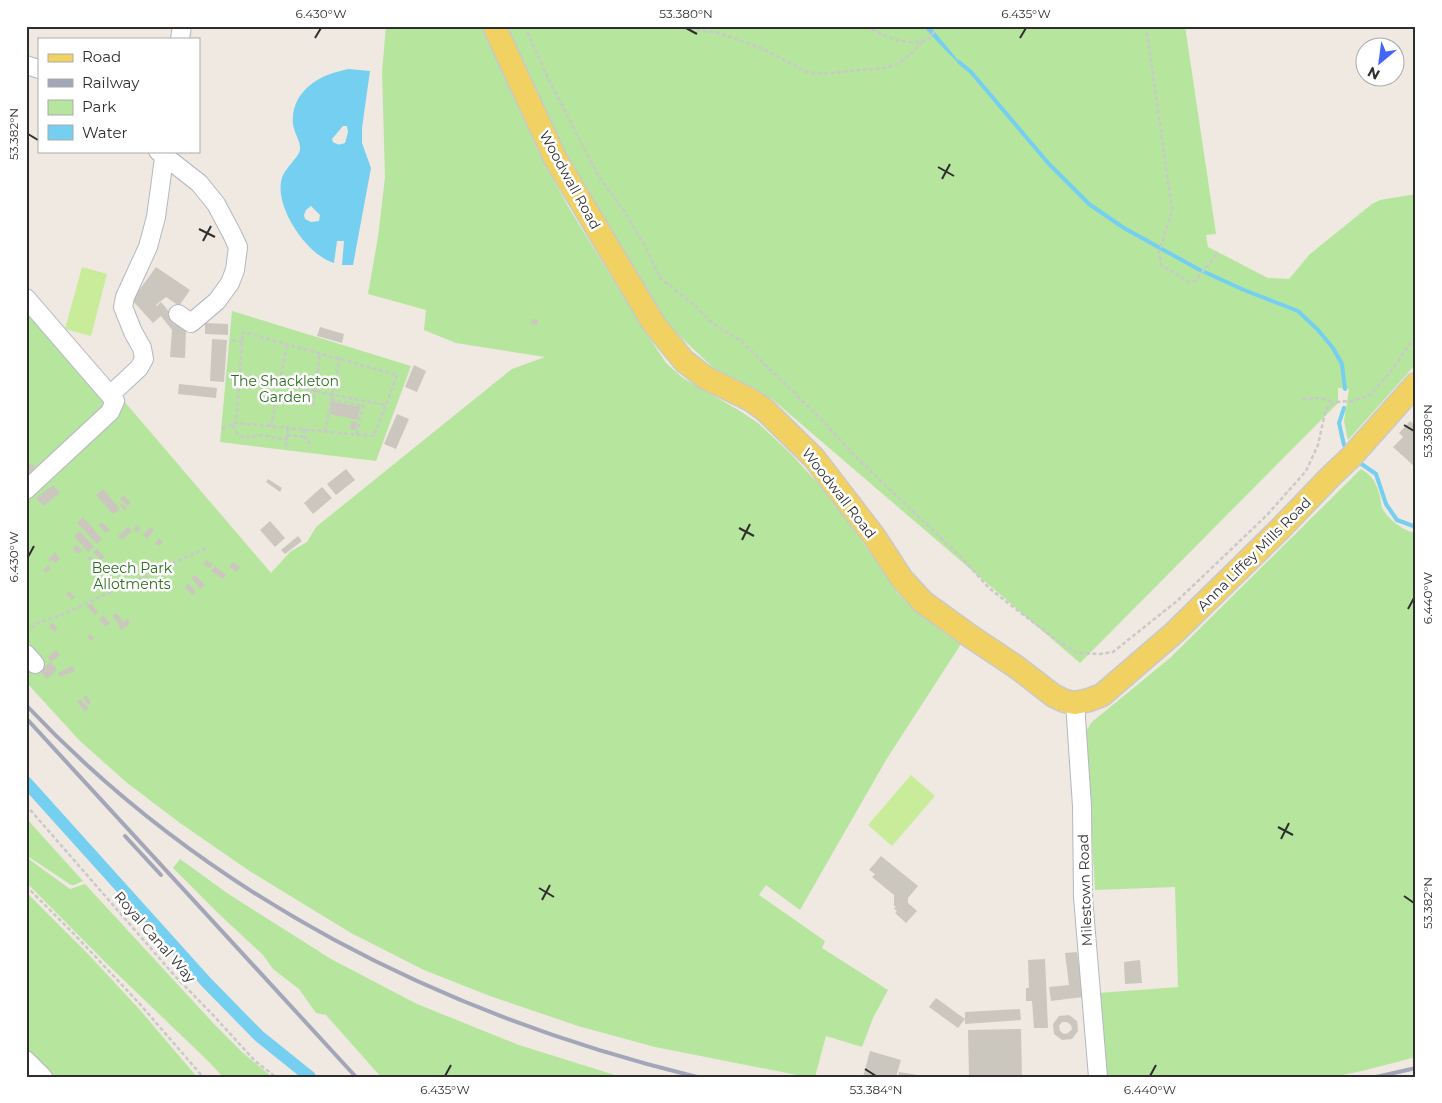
<svg xmlns="http://www.w3.org/2000/svg" width="1442" height="1103" font-family="Montserrat,sans-serif">
<style>
.green{fill:#b6e59e}
.pitch{fill:#c9ec9a}
.water{fill:#75cff0;fill-rule:evenodd}
.lines{fill:none;stroke-linecap:round;stroke-linejoin:round}
.stream{stroke:#75cff0;stroke-width:4}
.canal{stroke:#75cff0;stroke-width:12}
.building{fill:#cbc7bf;fill-rule:evenodd}
.minor-casing{stroke:#b4b7c1;stroke-width:20}
.major-casing{stroke:#c9c9c9;stroke-width:25}
.path{stroke:#c9c9c9;stroke-width:2.5;stroke-dasharray:4 2.5;stroke-linecap:butt}
.minor{stroke:#fff;stroke-width:18}
.major{stroke:#f2d163;stroke-width:22}
.rail{stroke:#a3a6b8;stroke-width:4}
.ticks{fill:none;stroke:#2e2e2e;stroke-width:2}
.labels{text-anchor:middle;dominant-baseline:central;stroke-width:5;stroke-linejoin:round;paint-order:stroke}
.street-label{font-size:14px;fill:#2e2e2e;stroke:#fff}
.park-label{font-size:14px;fill:#2c6e1b;stroke:#fff}
.neatline{fill:none;stroke:#2e2e2e;stroke-width:2}
.ticks-label{font-size:12px;text-anchor:middle;fill:#2e2e2e}
</style>
<rect width="100%" height="100%" fill="#efe9e1"/>
<g class="green">
<path d="M386,26H481L539,153L569,208L641,325L666,363L683,378L740,411L758,423L791,454L824,490L850,523L898,594L916,611L939,629L961,644L886,760L800,910L766,885L759,895L825,941L822,948L888,990L873,1018L862,1047L826,1036L815,1077H807L655,1047L578,1026L490,996L424,970L351,933L251,872L180,823L126,782L80,741L26,682V290L112,387L271,573L290,552L307,542L316,527L512,369L545,357L456,343L424,330L426,310L368,294L378,237L385,177L382,72Z"/>
<path d="M501,26H1185L1216,234L1206,235L1208,247L1268,278L1289,279L1310,254L1372,204L1380,200L1416,194V364L1348,440L1344,421L1349,389L1338,388V403L1080,663L772,399L719,373L657,315L550,135Z"/>
<path d="M232,311L411,366L376,461L220,442Z"/>
<path d="M1361,469C1373,476 1376,483 1380,496C1381,500 1381,505 1382,508C1388,519 1403,531 1416,533V1057L1366,1070L1333,1077H1107L1099,993L1178,987L1175,887L1095,890L1086,731L1092,722L1170,658Z"/>
<path d="M26,818L83,881L74,885H71L26,855Z"/>
<path d="M26,857L70,889L85,884L216,1026L243,1053L272,1077H223L209,1062L106,963L26,882Z"/>
<path d="M180,859L227,893L331,959L417,1004L519,1045L621,1077H381L326,1015L316,1013L299,989L273,969L263,955L219,914L173,868Z"/>
<path d="M26,892L89,955L140,1010L197,1077H54L26,1049Z"/>
</g>
<g class="pitch">
<path d="M82,267L107,274L91,336L65,329Z"/>
<path d="M911,775L935,796L892,846L868,825Z"/>
</g>
<g class="water">
<path d="M923,26H930L966,70L946,51Z"/>
<path d="M349,69L370,71L362,128V143L371,168L353,265H342L344,241H337L334,263C308,256 273,206 282,178C285,168 299,157 300,150C301,141 294,133 293,124C292,115 294,107 298,99C310,80 328,73 349,69ZM343,126H347L348,132L345,143C340,145 337,145 333,142L332,139ZM311,206L320,215L319,221L311,222L305,219L304,215L306,210Z"/>
</g>
<g class="lines">
<g class="stream">
<path d="M959,62L971,72L1049,164L1089,204L1124,228L1198,269L1244,290L1298,311L1318,330L1333,348L1342,364L1345,389"/>
<path d="M1344,408L1339,423L1344,445"/>
<path d="M1360,463L1376,474L1386,504L1397,520L1416,527"/>
</g>
<path class="canal" d="M26,782L207,983L259,1036L310,1077"/>
</g>
<g class="building">
<path d="M156,267L190,290L179,306L166,297L156,305L157,306L161,302L184,330H186L185,358L170,357L172,330L161,316L153,323L132,300Z"/>
<path d="M532,319L538,320V325L531,324Z"/>
<path d="M205,323L228,324V335L205,334Z"/>
<path d="M320,327L344,334L342,343L317,336Z"/>
<path d="M212,339L227,340L224,382L210,381Z"/>
<path d="M414,365L426,371L417,392L405,387Z"/>
<path d="M179,384L217,388L216,398L178,394Z"/>
<path d="M332,402L360,407L358,420L330,414Z"/>
<path d="M397,414L409,419L396,449L384,444Z"/>
<path d="M351,421L357,422L356,430L350,429Z"/>
<path d="M1410,421L1416,426V434L1414,433L1413,434L1416,437V468L1393,447L1403,437L1399,433Z"/>
<path d="M31,463L37,469L32,473L27,467Z"/>
<path d="M346,469L355,480L336,495L327,484Z"/>
<path d="M268,479L282,488L280,492L266,482Z"/>
<path d="M53,485L60,493L43,506L36,498Z"/>
<path d="M322,487L332,498L313,514L304,503Z"/>
<path d="M103,489L120,509L113,514L96,495Z"/>
<path d="M123,495L131,502L128,506L120,499Z"/>
<path d="M122,503L127,509L125,511L120,505Z"/>
<path d="M83,517L102,539L97,544L77,523Z"/>
<path d="M270,521L285,538L275,547L260,530Z"/>
<path d="M102,522L110,530L106,533L98,525Z"/>
<path d="M137,525L141,528L137,532L133,529Z"/>
<path d="M128,527L132,531L122,540L118,536Z"/>
<path d="M150,527L154,530L147,539L143,535Z"/>
<path d="M80,531L94,547L88,552L74,536Z"/>
<path d="M298,536L302,541L285,554L281,550Z"/>
<path d="M159,538L163,542L159,546L155,543Z"/>
<path d="M76,545L82,550L78,554L73,548Z"/>
<path d="M97,549L105,557L101,560L93,552Z"/>
<path d="M55,552L60,559L55,563L52,560L50,562L48,560Z"/>
<path d="M90,556L94,560L92,562L87,558Z"/>
<path d="M206,560L213,564L210,568L203,564Z"/>
<path d="M232,562L240,567L237,572L229,567Z"/>
<path d="M48,565L51,569L46,573L43,570Z"/>
<path d="M215,566L226,575L223,579L211,571Z"/>
<path d="M195,575L205,585L200,589L191,578Z"/>
<path d="M188,583L196,592L192,595L185,587Z"/>
<path d="M69,591L75,598L72,600L66,594Z"/>
<path d="M91,603L98,612L95,615L87,606Z"/>
<path d="M116,613L123,621L119,624L112,616Z"/>
<path d="M103,615L110,623L106,627L99,619Z"/>
<path d="M128,619L130,624L121,630L118,625Z"/>
<path d="M53,623L58,629L54,632L49,626Z"/>
<path d="M90,634L94,639L91,641L87,637Z"/>
<path d="M56,650L60,655L51,662L48,657Z"/>
<path d="M50,662L57,670L47,679L40,671Z"/>
<path d="M73,666L75,671L60,677L58,673Z"/>
<path d="M86,695L91,702L88,705L83,698Z"/>
<path d="M80,699L89,708L85,711L77,702Z"/>
<path d="M881,856L918,886L908,898V903L917,911L906,923L895,913L897,911L894,909L896,906H894V895L872,877L875,874L869,870Z"/>
<path d="M1077,952L1083,997L1051,1001L1049,987L1069,985L1065,953Z"/>
<path d="M1045,959L1048,1028H1034L1032,1001H1026V988H1029L1028,960Z"/>
<path d="M1140,960L1142,983L1125,984L1124,962Z"/>
<path d="M936,998L965,1019L958,1028L929,1007Z"/>
<path d="M1020,1009L1021,1020L965,1024V1012Z"/>
<path d="M1069,1015L1077,1021L1078,1031L1072,1039L1062,1040L1054,1034L1053,1024L1059,1016ZM1062,1022H1067L1071,1025L1072,1029L1068,1033L1064,1034L1060,1031L1059,1026Z"/>
<path d="M1021,1029L1022,1077H969L968,1030Z"/>
<path d="M870,1051L901,1060L896,1077H863Z"/>
<path d="M899,1072L925,1076V1077H898Z"/>
</g>
<g class="lines">
<defs>
<g id="minor">
<path d="M180,39L182,26"/>
<path d="M26,65L39,69"/>
<path d="M158,151L199,183L216,204L232,234L238,247L235,270L230,283L217,301L191,323L178,314"/>
<path d="M26,298L115,401L110,412L26,490"/>
<path d="M110,395L139,368L144,359L142,348L133,332L123,307L125,297L148,247L156,217L165,151"/>
<path d="M26,654L35,664"/>
<path d="M1075,703L1082,806L1083,897L1098,1077"/>
<path d="M26,1060L43,1077"/>
</g>
<path id="major" d="M494,26L555,158L654,324L684,361L706,378L751,400L765,410L814,458L874,536L902,579L923,602L970,636L1015,666L1054,696L1065,701L1075,703L1089,700L1102,695L1174,633L1278,531L1330,477L1352,456L1416,384"/>
</defs>
<use href="#minor" class="minor-casing"/>
<use href="#major" class="major-casing"/>
<g class="path">
<path d="M525,26L529,36L550,82L599,177L622,208L644,244L661,279L694,305L712,323L741,341L818,416L858,459L961,557L989,588L1008,603L1058,641L1078,653L1100,654L1113,652L1177,601L1267,515L1306,471L1318,445L1325,413L1328,407L1334,402L1353,401L1371,394L1391,371L1416,335"/>
<path d="M664,26L719,33L763,49L807,72L823,74L837,72L885,68L899,63L912,53L924,40"/>
<path d="M866,26C881,35 915,51 931,36C933,34 935,30 937,26"/>
<path d="M1146,26L1172,210L1159,253L1161,265L1189,282L1195,281L1218,252"/>
<path d="M232,340L242,342"/>
<path d="M240,376L385,405"/>
<path d="M1302,399L1320,398L1334,402"/>
<path d="M331,400L363,406"/>
<path d="M313,405L320,353"/>
<path d="M233,425C235,432 238,435 245,438L263,435L286,440"/>
<path d="M271,426L287,344"/>
<path d="M222,429L236,423L374,436L397,375L243,332L236,423"/>
<path d="M304,429L305,437L312,447"/>
<path d="M325,431L340,358"/>
<path d="M357,434L364,401"/>
<path d="M287,435L305,437"/>
<path d="M286,446L288,428"/>
<path d="M26,632L39,622L59,616L206,548"/>
<path d="M26,805L174,975L213,1015L255,1061L276,1077"/>
<path d="M26,886L74,934L139,1003L203,1077"/>
</g>
<use href="#minor" class="minor"/>
<use href="#major" class="major"/>
<g class="rail">
<path d="M26,705C207,897 443,1015 697,1077"/>
<path d="M26,718L356,1077"/>
<path d="M125,836L161,875"/>
<path d="M1376,1077L1416,1068"/>
</g>
</g>
<path class="ticks" d="M686,28L697,34M315,38L321,28M1020,38L1026,28M28,134L38,140M938,167L954,176M942,179L950,164M199,229L215,237M203,241L211,226M1404,425L1414,431M739,528L754,536M742,540L750,524M28,557L34,546M1408,609L1414,598M1278,827L1293,835M1281,839L1289,823M539,888L554,897M1404,896L1414,903M542,900L550,885M865,1069L876,1076M445,1076L451,1065M1150,1076L1156,1065"/>
<g class="labels">
<g class="street-label">
<text transform="translate(570 180) rotate(61)">Woodwall Road</text>
<text transform="translate(839 493) rotate(52)">Woodwall Road</text>
<text transform="translate(1254 554) rotate(-45)">Anna Liffey Mills Road</text>
<text transform="translate(1085 890) rotate(-92)">Milestown Road</text>
<text transform="translate(155 937) rotate(49)">Royal Canal Way</text>
</g>
<g class="park-label">
<text x="285" y="381">The Shackleton<tspan x="285" dy="16">Garden</tspan></text>
<text x="132" y="568">Beech Park<tspan x="132" dy="16">Allotments</tspan></text>
</g>
</g>
<rect width="1442" height="1103" fill="none" stroke="#ffffff" stroke-width="55"/>
<rect x="38" y="38" width="162" height="115" fill="#ffffff" stroke="#ababab"/>
<rect x="48" y="54" width="25" height="8" fill="#f2d163" stroke="#ababab"/>
<text x="82" y="62" font-size="15" fill="#2e2e2e">Road</text>
<rect x="48" y="79" width="25" height="8" fill="#a3a6b8" stroke="#ababab"/>
<text x="82" y="88" font-size="15" fill="#2e2e2e">Railway</text>
<rect x="48" y="100" width="25" height="15" fill="#b6e59e" stroke="#ababab"/>
<text x="82" y="112" font-size="15" fill="#2e2e2e">Park</text>
<rect x="48" y="125" width="25" height="15" fill="#75cff0" stroke="#ababab"/>
<text x="82" y="138" font-size="15" fill="#2e2e2e">Water</text>
<g transform="translate(1380 62) rotate(209)"><circle r="24" fill="#ffffff" stroke="#ababab"/>
<path d="M0-4L9 19L0 12L-9 19Z" fill="#4264fb"/>
<text y="-8" font-size="14" font-weight="bold" text-anchor="middle" fill="#2e2e2e">N</text>
</g>
<rect x="28" y="28" width="1386" height="1048" class="neatline"/>
<g class="ticks-label">
<text x="321" y="18">6.430°W</text>
<text x="686" y="18">53.380°N</text>
<text x="1026" y="18">6.435°W</text>
<text transform="translate(14 134) rotate(-90)" y="4">53.382°N</text>
<text transform="translate(1428 431) rotate(-90)" y="4">53.380°N</text>
<text transform="translate(14 557) rotate(-90)" y="4">6.430°W</text>
<text transform="translate(1428 598) rotate(-90)" y="4">6.440°W</text>
<text transform="translate(1428 903) rotate(-90)" y="4">53.382°N</text>
<text x="445" y="1094">6.435°W</text>
<text x="876" y="1094">53.384°N</text>
<text x="1150" y="1094">6.440°W</text>
</g>
</svg>
